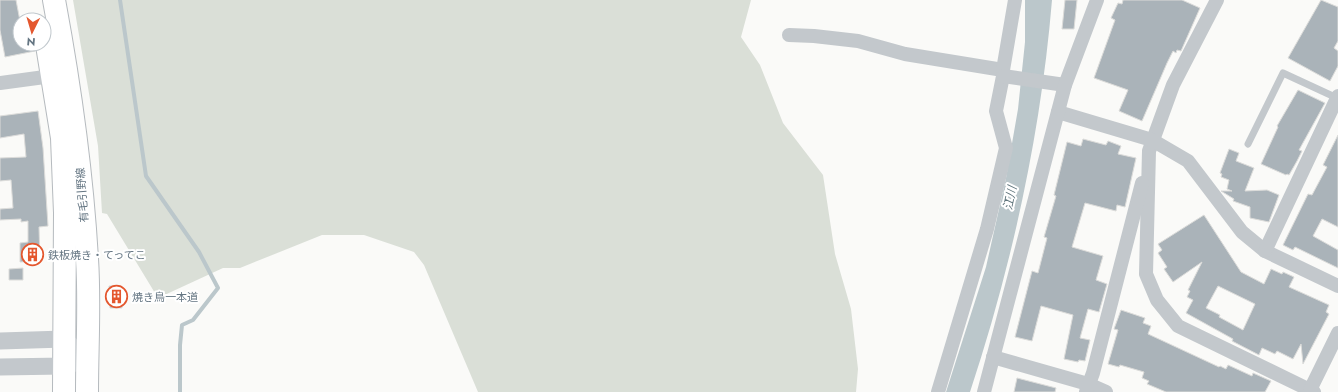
<svg xmlns="http://www.w3.org/2000/svg" width="1338" height="392" font-family="Jost,'Noto Sans JP',sans-serif">
<style>
.green{fill:#dadfd7}
.water{fill:#bbc7cb}
.lines{fill:none;stroke-linecap:round;stroke-linejoin:round}
.stream{stroke:#bbc7cb;stroke-width:4}
.building{fill:#aab3b9;stroke:#dcdcda;fill-rule:evenodd}
.primary-casing{stroke:#b5babe;stroke-width:24}
.service{stroke:#c3c8cc;stroke-width:7}
.minor{stroke:#c3c8cc;stroke-width:14}
.tertiary{stroke:#c3c8cc;stroke-width:17}
.primary{stroke:#fff;stroke-width:22}
.labels{text-anchor:middle;dominant-baseline:central;stroke-width:4;stroke-linejoin:round;paint-order:stroke}
.street-label{font-size:11px;fill:#657683;stroke:#fff}
.poi-label{font-size:11px;fill:#657683;stroke:#fff;text-anchor:start}
.water-label{font-size:12px;font-style:italic;fill:#60757c;stroke:#fff}
</style>
<rect width="100%" height="100%" fill="#fafaf8"/>
<path class="green" d="M73,0H751L741,37L760,65L783,123L823,175L835,254L851,309L858,369L856,392H478L424,265L414,252L364,235H322L240,268H223L158,298L107,214L102,213L98,146Z"/>
<path class="water" d="M1025,0H1052C1041,133 1012,265 970,392H946L986,267L1006,178L1018,109L1025,42Z"/>
<g class="lines">
<path class="stream" d="M120,0L146,176L199,252L218,288L193,320L182,325L180,345V392"/>
</g>
<g class="building">
<path d="M0,0H16L20,21V44H34L35,51L5,57L0,30Z"/>
<path d="M1065,0H1077L1074,29H1062Z"/>
<path d="M1123,0H1182L1200,8L1181,51L1177,50L1176,53L1173,51L1167,63L1142,121L1119,111L1128,90L1094,78L1115,20L1111,18L1118,3L1122,4Z"/>
<path d="M1321,0L1338,7V41L1334,48L1338,51V66L1330,81L1288,58Z"/>
<path d="M1298,90L1325,103L1299,150L1302,151L1297,161L1289,175L1287,174L1286,175L1261,164L1278,127L1277,126Z"/>
<path d="M38,111L43,148L48,226L39,227L40,261L20,262V243L28,242V221L21,222V219L0,220V209L13,208L11,180L0,181V158L26,157L24,134L0,138V116Z"/>
<path d="M1338,135V227L1322,219L1313,236L1338,250V268L1295,247L1293,250L1283,245L1308,194L1312,195L1327,167L1323,165Z"/>
<path d="M1083,139L1106,145L1108,141L1121,146L1118,154L1136,158L1125,207L1117,205L1116,211L1085,203L1072,247L1103,256L1096,280L1107,284L1099,312L1088,309L1080,338L1090,340L1085,361L1079,360L1078,362L1064,359L1073,315L1041,306L1032,341L1015,337L1032,271L1038,273L1047,238L1044,237L1056,196L1054,195L1067,142L1081,146Z"/>
<path d="M1229,149L1239,153L1236,161L1254,168L1245,191L1267,190L1279,195L1269,222L1250,218V207L1233,201L1234,199L1221,191H1232L1227,189L1229,180L1221,177L1222,174L1220,173Z"/>
<path d="M1204,215L1241,272L1264,284L1271,269L1282,274L1283,272L1294,277L1289,287L1329,305L1326,312L1329,314L1303,364L1301,344L1293,359L1277,351L1275,354L1262,348L1259,355L1232,341L1233,339L1186,313L1193,300L1187,297L1190,291L1188,290L1202,262L1173,282L1164,269L1167,267L1158,253L1162,250L1158,244ZM1218,286L1255,304L1243,330L1219,317L1220,315L1206,308Z"/>
<path d="M23,268V280H9V269Z"/>
<path d="M109,286H121L122,308H110Z"/>
<path d="M1121,310L1145,318L1143,323L1151,326L1148,334L1219,367L1220,366L1226,369L1228,365L1252,376L1253,373L1271,381L1265,392H1166L1147,384L1149,381L1142,378L1144,372L1120,365L1119,367L1108,364L1118,330L1114,329Z"/>
<path d="M1017,378L1056,388L1055,392H1014Z"/>
</g>
<g class="lines">
<defs>
<g id="primary">
<path d="M54,0C70,86 82,171 87,259C90,303 87,348 87,392"/>
<path d="M45,33L62,138L65,213L64,392"/>
</g>
</defs>
<use href="#primary" class="primary-casing"/>
<path class="service" d="M1248,144L1283,73L1337,98"/>
<g class="minor">
<path d="M1217,0L1173,85L1149,151L1146,274L1157,300L1178,326L1314,392"/>
<path d="M789,35L814,36L858,41L905,54L1003,70V76L996,111L1006,148L987,229L938,392"/>
<path d="M1003,70L1015,0"/>
<path d="M1003,76L1065,85"/>
<path d="M0,83L52,76"/>
<path d="M1058,112L1152,140L1188,161L1242,232L1265,251L1338,286"/>
<path d="M1265,251L1338,96"/>
<path d="M993,357L1088,384L1106,392"/>
<path d="M1310,390L1338,333"/>
<path d="M984,392L1065,85L1097,0"/>
<path d="M1086,392L1093,373L1142,183"/>
</g>
<g class="tertiary">
<path d="M0,341L64,339L87,360"/>
<path d="M0,367L64,366L75,363"/>
</g>
<use href="#primary" class="primary"/>
</g>
<defs>
<symbol id="building-ring" viewBox="-11 -11 22 22"><circle r="9.5" fill="#fff" stroke="#e4572e" stroke-width="1.5"/><path d="M-4-6H4V6H1V3H-1V6H-4ZM-2.5-4.3h1.7v1.8h-1.7ZM.8-4.3h1.7v1.8H.8ZM-2.5-1h1.7V.8h-1.7ZM.8-1h1.7V.8H.8Z" fill="#e4572e"/></symbol>
</defs>
<g fill-rule="evenodd">
<use href="#building-ring" x="20" y="242" width="25" height="25"/>
<use href="#building-ring" x="104" y="284" width="25" height="25"/>
</g>
<g class="labels">
<g class="street-label">
<text transform="translate(82 195) rotate(-94)">有毛引野線</text>
</g>
<g class="poi-label">
<text x="48" y="255">鉄板焼き・てってこ</text>
<text x="132" y="297">焼き鳥一本道</text>
</g>
<g class="water-label">
<text transform="translate(1010 198) rotate(-78)">江川</text>
</g>
</g>
<g transform="translate(32 32) rotate(185)"><circle r="19" fill="#ffffff" stroke="#c1c8cd"/>
<path d="M0-3L7 15L0 10L-7 15Z" fill="#e4572e"/>
<text y="-6" font-size="11" font-weight="bold" text-anchor="middle" fill="#657683">N</text>
</g>
</svg>
